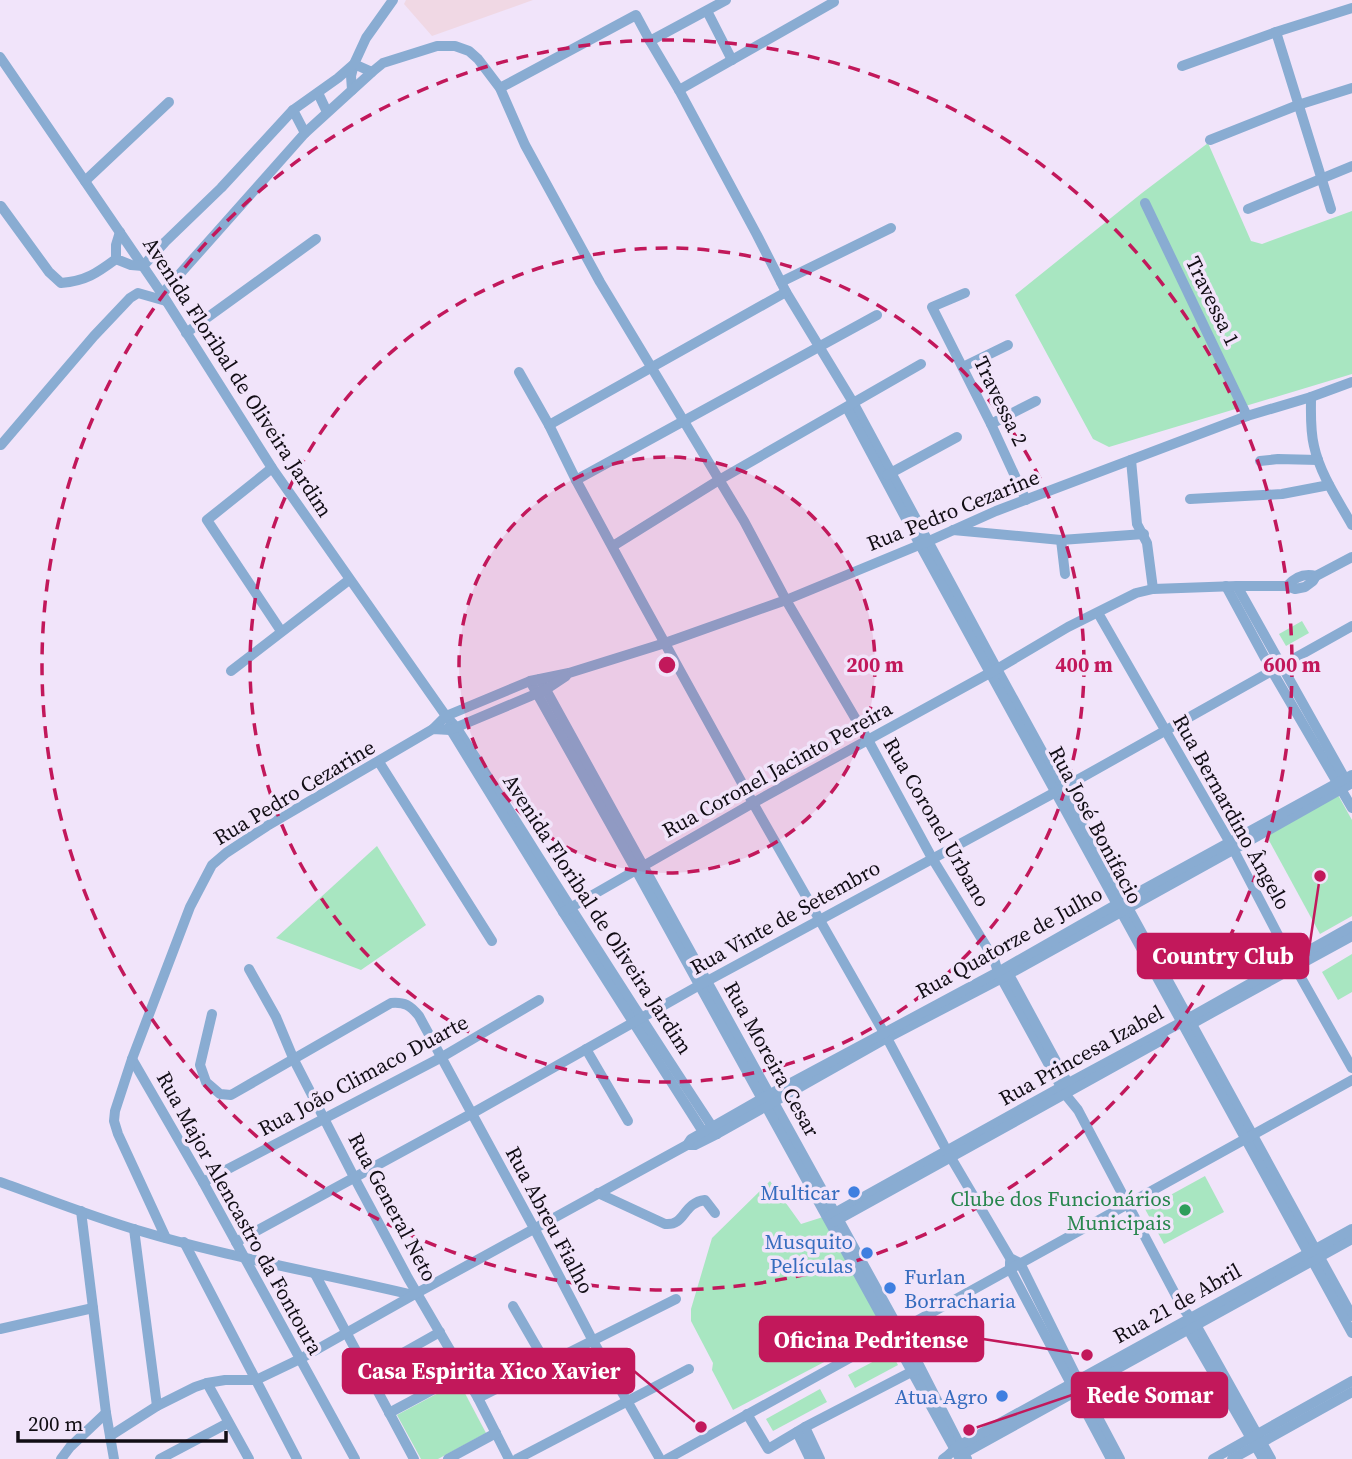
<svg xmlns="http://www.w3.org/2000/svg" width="1352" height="1459" font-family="'Source Serif 4',serif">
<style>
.industrial{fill:#f0d8e4}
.green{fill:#a8e6c1}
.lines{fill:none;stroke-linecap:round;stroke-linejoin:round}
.minor{stroke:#89acd2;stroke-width:10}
.ring{fill:none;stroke:#c2185b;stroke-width:3.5;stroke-dasharray:12 9}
.shop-dot{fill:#3f7fe0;stroke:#f1e4fa;stroke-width:2.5}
.leisure-dot{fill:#2e9e5b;stroke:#f1e4fa;stroke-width:2.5}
.labels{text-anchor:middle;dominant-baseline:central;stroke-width:7;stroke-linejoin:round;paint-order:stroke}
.street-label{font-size:21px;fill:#110d14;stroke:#f1e4fa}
.shop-label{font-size:21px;fill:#366cbe;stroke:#f1e4fa;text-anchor:end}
.leisure-label{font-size:21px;fill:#27864d;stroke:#f1e4fa;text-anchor:end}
.centre{fill:#c2185b;stroke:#f1e4fa;stroke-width:3.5}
.ring-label{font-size:21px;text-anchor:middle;font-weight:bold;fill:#c2185b;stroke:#f1e4fa;stroke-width:7;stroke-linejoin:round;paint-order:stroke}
.leader{fill:none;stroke:#c2185b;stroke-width:2.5}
.callout-dot{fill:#c2185b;stroke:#f1e4fa;stroke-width:2.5}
.callout{fill:#c2185b;stroke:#c2185b;stroke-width:2.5}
.callout-label{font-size:23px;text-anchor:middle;font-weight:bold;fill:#fff}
</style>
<rect width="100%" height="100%" fill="#f1e4fa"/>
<path class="industrial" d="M406,0H533L432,36L404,4Z"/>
<g class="green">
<path d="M1208,143L1251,241L1262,244L1352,211V374L1109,447L1093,439L1015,295L1142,193Z"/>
<path d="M1302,621L1309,633L1286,646L1279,634Z"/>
<path d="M1338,795L1352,820V916L1320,934L1266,835Z"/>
<path d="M377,846L426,925L361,970L276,938Z"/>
<path d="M1352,954V992L1338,1000L1322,972Z"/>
<path d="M1205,1176L1224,1212L1164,1244L1145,1209Z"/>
<path d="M770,1181L801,1224L823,1217L885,1330L733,1410L712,1370L713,1363L691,1321V1309L712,1238Z"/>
<path d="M891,1352L898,1365L855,1388L848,1375Z"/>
<path d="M459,1382L486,1433L438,1459H421L397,1415Z"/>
<path d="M820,1389L827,1402L773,1431L766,1419Z"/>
</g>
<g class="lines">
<g class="minor">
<path d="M707,11L732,60"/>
<path d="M1276,32L1331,209"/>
<path d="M650,41L726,0"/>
<path d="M0,57L162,294L272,468L446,716L456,727C543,863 628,1000 717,1134"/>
<path d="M1182,66L1276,32L1352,8"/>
<path d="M500,88L636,15L650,41L679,90L757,235L786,292L854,404L997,669L1352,1316"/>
<path d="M352,90L351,76L354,64L372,72"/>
<path d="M679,90L834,2"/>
<path d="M318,93L327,112"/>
<path d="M293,110L305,133"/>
<path d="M1210,140L1298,105L1352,88"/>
<path d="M85,181L169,102"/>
<path d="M1145,203L1247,416"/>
<path d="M1,206L49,272L61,283C86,281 97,273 116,259"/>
<path d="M1248,209L1352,166"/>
<path d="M120,232L116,245V259L131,265L143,266L165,242L221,188L293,110L338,78L354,64L366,38L393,0"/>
<path d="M781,282L891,228"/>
<path d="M965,293L932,307L991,424L1026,500"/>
<path d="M162,294L305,133L372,72L383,63L437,46H455L469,51L478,59L500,88L525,145L600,282L744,521L786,600L868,740L932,858L994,959L998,972L1065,1094L1078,1110L1182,1307L1196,1325L1271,1459"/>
<path d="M186,333L316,239"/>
<path d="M963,367L1008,345"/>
<path d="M519,372L549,425L576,480L641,600L753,803L887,1038L947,1151L1010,1258L1020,1263L1078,1380L1120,1459"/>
<path d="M1311,397C1311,413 1310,430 1314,446C1320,474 1338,500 1352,525"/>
<path d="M847,408L920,545L1352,1333"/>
<path d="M991,424L1036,401"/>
<path d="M549,425L786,292"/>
<path d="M1,445L94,336L130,298L138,293L166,301"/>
<path d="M1131,460L1137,524L1147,543L1153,589"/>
<path d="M1260,461L1278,459L1318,460"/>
<path d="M272,468L207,520L281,631"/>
<path d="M887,475L957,437"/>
<path d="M576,480L877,315"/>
<path d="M1190,499L1282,494L1329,485"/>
<path d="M953,530L1061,540L1144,534"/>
<path d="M1061,540L1065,574"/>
<path d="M613,546L719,480L921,364"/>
<path d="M1226,586L1272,671L1352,808"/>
<path d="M1237,586L1348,784"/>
<path d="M1287,586C1295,577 1305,573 1316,576"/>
<path d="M1098,613L1229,841L1291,960L1352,1068"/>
<path d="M231,671L349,580"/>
<path d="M540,679L920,1367L967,1459"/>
<path d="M530,681L636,870L960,1459"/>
<path d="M449,727L563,912L707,1138"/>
<path d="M433,729L446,716L530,681L569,673L665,643L786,600L929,541L996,511L1247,416L1311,397L1352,382"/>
<path d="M379,762L492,941"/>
<path d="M563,912L753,803L997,669L1068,627L1136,593L1153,589L1237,586H1287L1295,589L1305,587L1313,581L1316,576L1352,557"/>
<path d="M249,969L276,1017L294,1060L354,1177L408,1278L478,1398L509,1459"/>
<path d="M1007,971L1070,1087"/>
<path d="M212,1014L200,1065L206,1082L220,1094L231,1095L391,1003C405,1002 410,1005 419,1016L534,1228L593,1341L660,1459"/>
<path d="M1195,1022L1352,936"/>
<path d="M586,1049L628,1121"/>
<path d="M132,1059L203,1182L355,1459"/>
<path d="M687,1145H695L717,1134L887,1038L1002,978L1233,850L1352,783"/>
<path d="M0,1182C45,1198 90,1216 137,1230C227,1257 321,1273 413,1295"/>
<path d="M203,1182L442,1057L539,1000"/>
<path d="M598,1193L665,1224C686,1226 682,1203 705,1200L715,1213"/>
<path d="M81,1211L106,1413L114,1459"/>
<path d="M829,1216L1061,1087L1182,1022L1352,926"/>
<path d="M834,1222L1164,1039"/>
<path d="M134,1229L157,1406"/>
<path d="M166,1238L118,1134L114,1121L115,1111L132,1059L190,907L212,865L226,853L267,826L433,729L450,730L545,690L566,676"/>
<path d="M184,1242L297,1459"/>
<path d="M236,1242L471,1114L698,986L1063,788L1352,626"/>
<path d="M1010,1262V1269L1111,1459"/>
<path d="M315,1274L414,1459"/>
<path d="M513,1306L546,1363"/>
<path d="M1186,1326L1263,1459"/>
<path d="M0,1329L93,1308"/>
<path d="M369,1372L440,1332"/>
<path d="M207,1383L249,1459"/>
<path d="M478,1398L676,1299"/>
<path d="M389,1413L464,1373"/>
<path d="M747,1414L768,1449L805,1427L917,1369"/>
<path d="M805,1427L820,1459"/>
<path d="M797,1432L810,1459"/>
<path d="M110,1436L157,1406L195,1387L207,1383L225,1380H256L300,1359L417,1293L687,1145L691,1139L761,1099L998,972L1124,900L1352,775"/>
<path d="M961,1455L1352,1239"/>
<path d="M61,1459L70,1447L106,1413"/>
<path d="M160,1459L228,1423"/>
<path d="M448,1459L496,1433"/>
<path d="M517,1459L689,1369"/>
<path d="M667,1459L1352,1080"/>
<path d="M943,1459C950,1455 953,1449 960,1445L1352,1229"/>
<path d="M1213,1459L1352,1381"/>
<path d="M1232,1459L1352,1392"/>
</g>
</g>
<circle cx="667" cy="665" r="208" fill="#c2185b" fill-opacity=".12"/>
<g class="ring">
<circle cx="667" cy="665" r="208"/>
<circle cx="667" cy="665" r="417"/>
<circle cx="667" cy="665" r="625"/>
</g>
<g class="shop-dot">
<circle cx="854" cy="1192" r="7"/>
<circle cx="867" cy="1253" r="7"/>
<circle cx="890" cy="1288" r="7"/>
<circle cx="1002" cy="1396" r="7"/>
</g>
<circle class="leisure-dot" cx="1185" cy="1210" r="7"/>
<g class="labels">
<g class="street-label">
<text transform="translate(1213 301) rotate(64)">Travessa 1</text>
<text transform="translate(238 377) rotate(57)">Avenida Floribal de Oliveira Jardim</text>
<text transform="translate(1001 401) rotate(64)">Travessa 2</text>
<text transform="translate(953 510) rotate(-22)">Rua Pedro Cezarine</text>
<text transform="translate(777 769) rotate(-29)">Rua Coronel Jacinto Pereira</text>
<text transform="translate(294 792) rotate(-31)">Rua Pedro Cezarine</text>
<text transform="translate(1232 812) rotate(61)">Rua Bernardino Ângelo</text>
<text transform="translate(937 822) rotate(60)">Rua Coronel Urbano</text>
<text transform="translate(1096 825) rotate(62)">Rua José Bonifacio</text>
<text transform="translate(598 914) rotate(57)">Avenida Floribal de Oliveira Jardim</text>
<text transform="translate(785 917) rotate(-29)">Rua Vinte de Setembro</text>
<text transform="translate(1009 942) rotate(-29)">Rua Quatorze de Julho</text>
<text transform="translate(1081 1055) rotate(-29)">Rua Princesa Izabel</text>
<text transform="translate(772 1059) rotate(61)">Rua Moreira Cesar</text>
<text transform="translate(363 1075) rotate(-28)">Rua João Climaco Duarte</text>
<text transform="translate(393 1207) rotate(62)">Rua General Neto</text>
<text transform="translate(240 1213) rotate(61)">Rua Major Alencastro da Fontoura</text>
<text transform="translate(550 1220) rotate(62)">Rua Abreu Fialho</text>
<text transform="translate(1177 1303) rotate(-29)">Rua 21 de Abril</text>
</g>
<g class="shop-label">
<text x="840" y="1192">Multicar</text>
<text x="853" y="1241">Musquito<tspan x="853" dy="24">Películas</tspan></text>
<text x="904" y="1276" text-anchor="start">Furlan<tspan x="904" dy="24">Borracharia</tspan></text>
<text x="988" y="1396">Atua Agro</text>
</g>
<g class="leisure-label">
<text x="1171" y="1198">Clube dos Funcionários<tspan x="1171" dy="24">Municipais</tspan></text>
</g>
</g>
<circle cx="667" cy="665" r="10" class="centre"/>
<g class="ring-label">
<text x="875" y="672">200 m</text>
<text x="1084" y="672">400 m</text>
<text x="1292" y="672">600 m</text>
</g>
<path class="leader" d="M1320 876L1308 956M1087 1355L983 1339M701 1427L634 1371M969 1430L1072 1395"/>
<g class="callout-dot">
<circle cx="1320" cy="876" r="7"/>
<circle cx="1087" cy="1355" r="7"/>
<circle cx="701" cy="1427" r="7"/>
<circle cx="969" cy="1430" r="7"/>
</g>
<g class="callout">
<rect x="1138" y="934" width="170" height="44" rx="7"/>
<rect x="760" y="1317" width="223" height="44" rx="7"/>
<rect x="343" y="1349" width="291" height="44" rx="7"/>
<rect x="1072" y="1373" width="155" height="44" rx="7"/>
</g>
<g class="callout-label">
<text x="1223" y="964">Country Club</text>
<text x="871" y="1348">Oficina Pedritense</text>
<text x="489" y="1379">Casa Espirita Xico Xavier</text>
<text x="1150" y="1403">Rede Somar</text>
</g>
<path d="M18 1431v10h208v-10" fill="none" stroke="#110d14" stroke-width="3.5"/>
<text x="28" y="1431" font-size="21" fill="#110d14" stroke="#f1e4fa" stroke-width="5" paint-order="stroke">200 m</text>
</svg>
